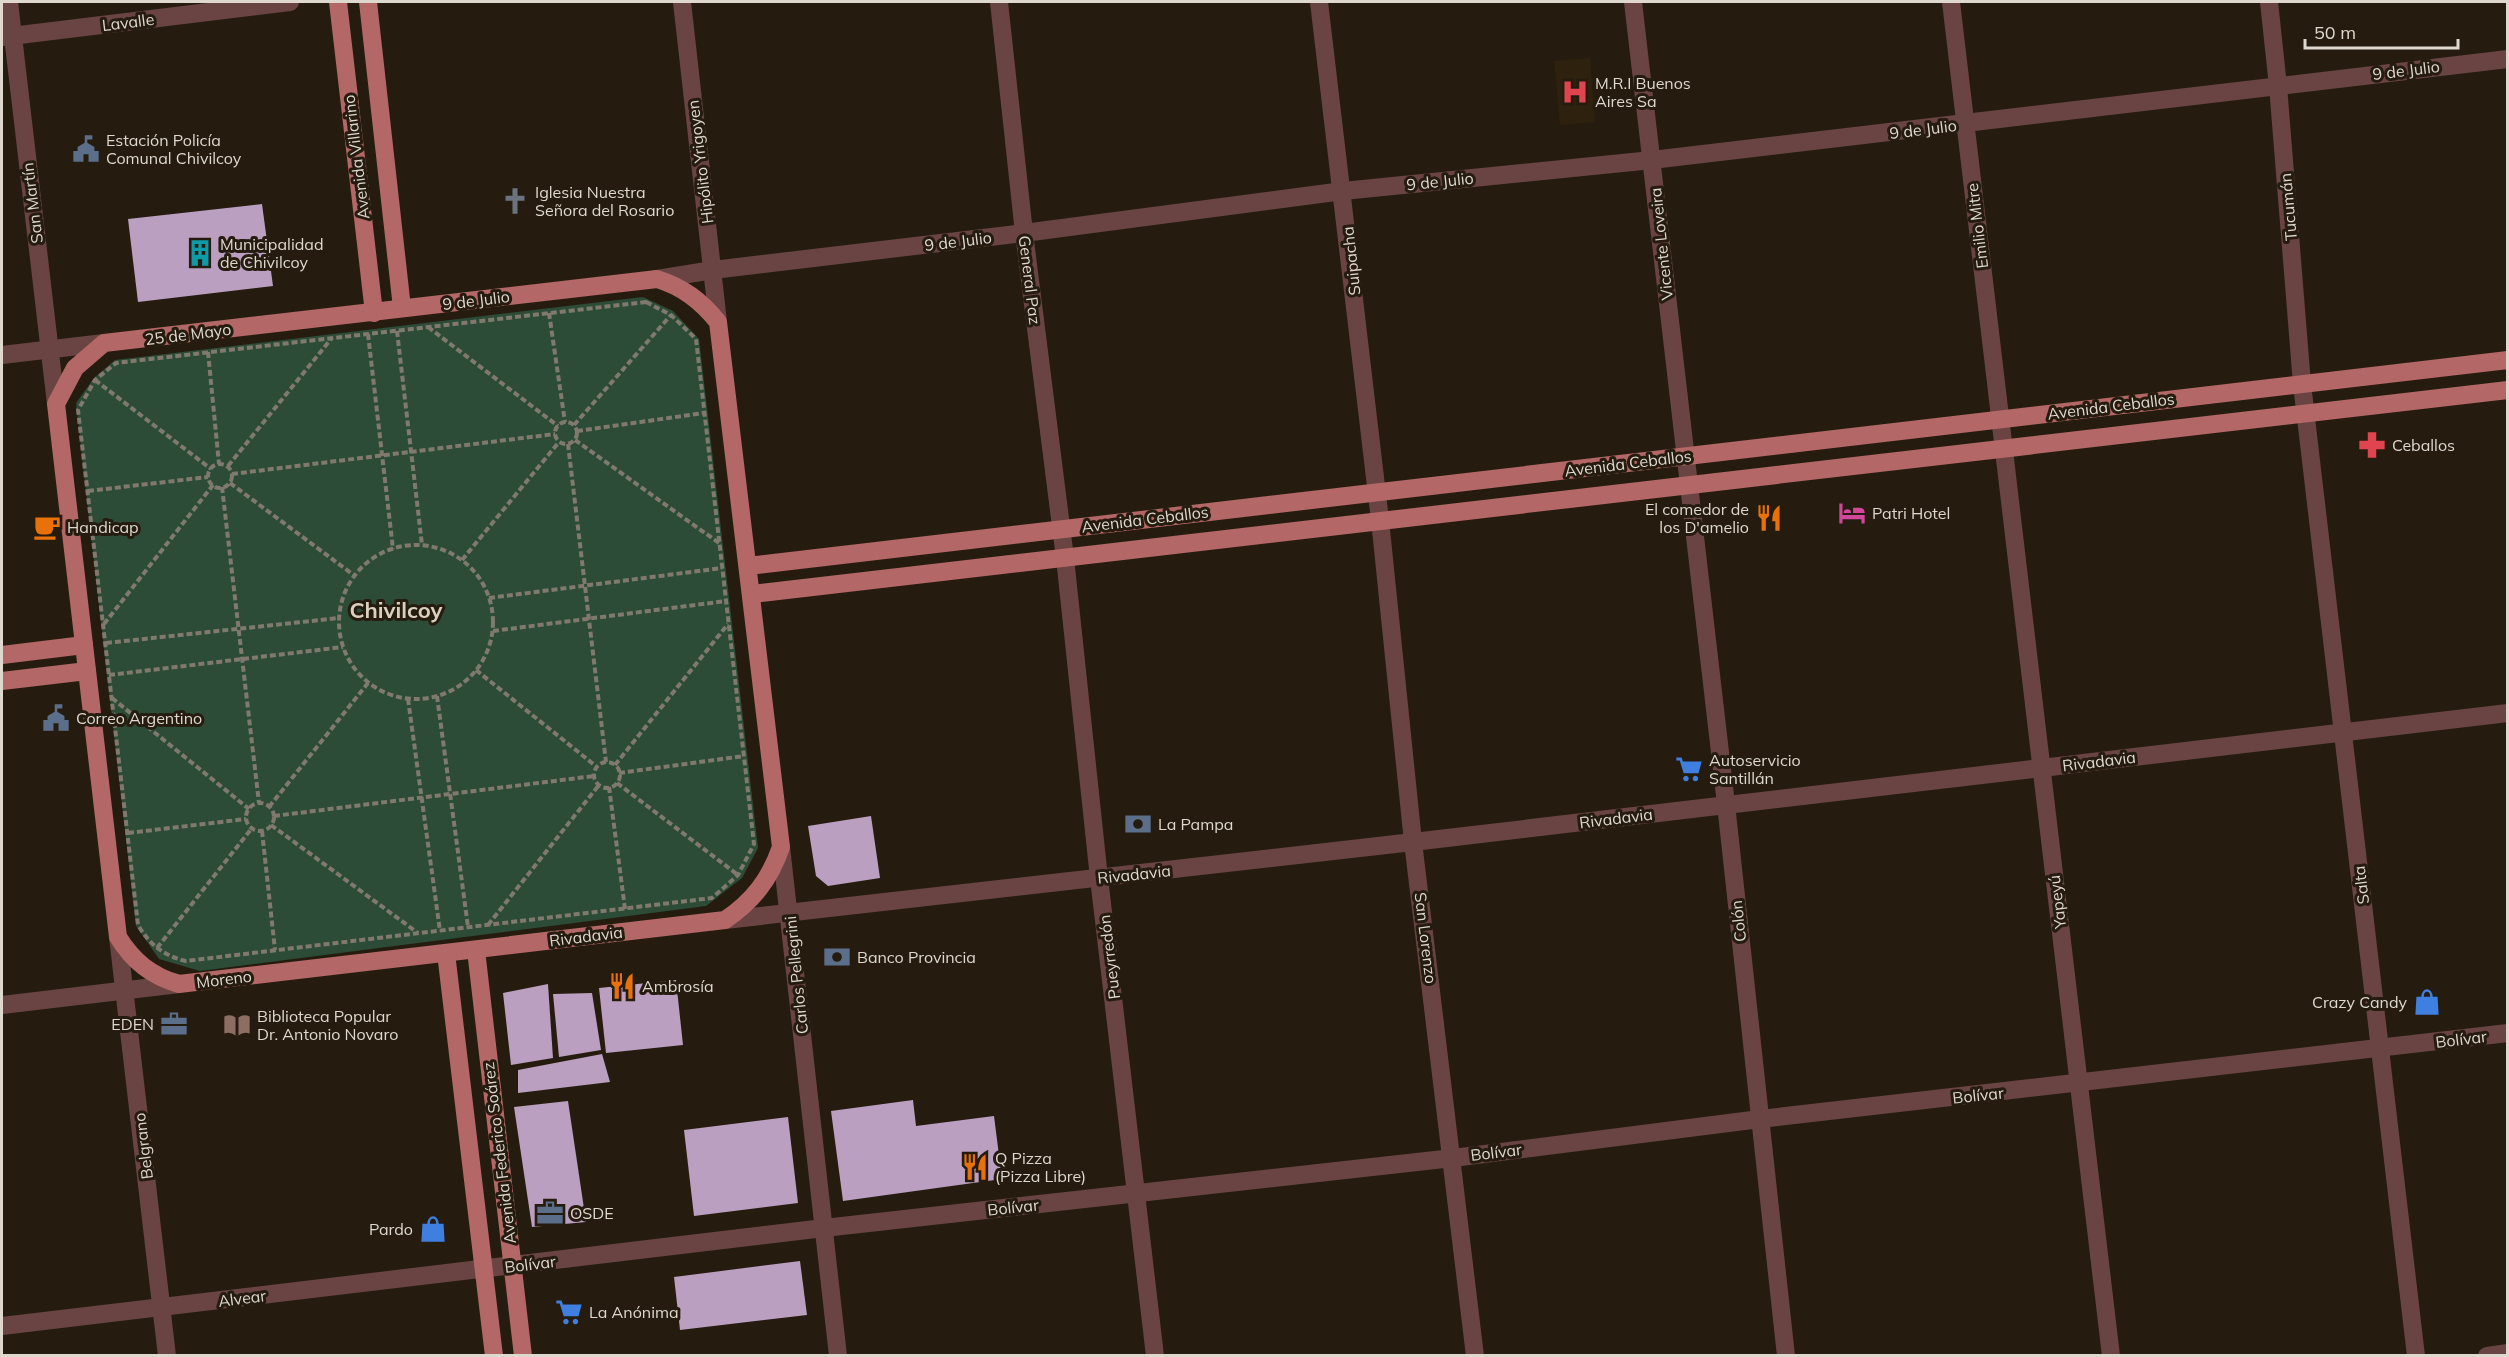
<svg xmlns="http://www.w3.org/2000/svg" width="2509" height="1357" font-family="Mulish,sans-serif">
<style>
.built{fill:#2e220e}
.green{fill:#2c4c38}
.building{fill:#bb9fc0}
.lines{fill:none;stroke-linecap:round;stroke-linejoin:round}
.path{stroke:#80796e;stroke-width:4;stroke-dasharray:6 3;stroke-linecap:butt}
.minor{stroke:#694442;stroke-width:18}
.major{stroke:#b36766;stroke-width:18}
.labels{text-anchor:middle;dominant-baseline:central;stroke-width:6;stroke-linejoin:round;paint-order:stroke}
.street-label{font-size:16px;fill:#ded8cf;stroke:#251c0f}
.poi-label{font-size:16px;fill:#ded8cf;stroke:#251c0f;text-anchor:start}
.district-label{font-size:22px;font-weight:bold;fill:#dbcfbd;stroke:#251c0f}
</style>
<rect width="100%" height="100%" fill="#251c0f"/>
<path class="built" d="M1590,58L1595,122L1560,125L1554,61Z"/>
<path class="green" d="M643,297L673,311L699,339L758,848L742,878L706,906L200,971L159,959L136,926L76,403L94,378L115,360Z"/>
<g class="building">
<path d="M262,204L273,286L138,302L128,219Z"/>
<path d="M871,816L880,878L828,886L816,876L808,826Z"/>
<path d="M676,980L683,1045L606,1053L599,988Z"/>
<path d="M548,984L553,1058L511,1065L503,993Z"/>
<path d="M592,993L601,1050L559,1057L553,994Z"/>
<path d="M602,1054L610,1082L518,1093V1070Z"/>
<path d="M913,1100L916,1126L994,1116L1002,1179L843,1201L831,1111Z"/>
<path d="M568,1101L586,1222L532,1227L514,1107Z"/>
<path d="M788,1117L798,1203L694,1216L684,1130Z"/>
<path d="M800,1261L807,1315L680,1330L674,1277Z"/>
</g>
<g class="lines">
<g class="path">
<path d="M646,302L671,315L696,339L754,844L738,875L712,898L186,961C164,956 149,944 138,925L78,410L95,380L116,363Z"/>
<path d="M549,313L565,422"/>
<path d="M428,327L558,426"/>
<path d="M397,331L422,545"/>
<path d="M368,334L393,549"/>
<path d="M208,352L219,464"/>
<path d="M95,380L211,469"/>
<circle cx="566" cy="433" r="11"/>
<path d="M574,425L671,315"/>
<path d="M577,431L704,413"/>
<path d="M575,440L719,543"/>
<path d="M568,444L606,762"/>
<circle cx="220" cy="476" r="12"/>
<path d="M228,466L331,339"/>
<path d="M232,474L555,434"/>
<path d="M230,483L355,576"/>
<path d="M222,487L259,803"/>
<path d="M88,491L208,477"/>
<circle cx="416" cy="622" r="77"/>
<path d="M462,560L559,442"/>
<path d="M489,598L722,568"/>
<path d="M104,624L213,485"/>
<path d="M493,631L726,601"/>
<path d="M106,643L339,618"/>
<path d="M476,670L597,767"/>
<path d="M109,675L343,647"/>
<path d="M437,696L468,927"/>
<path d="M112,698L249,809"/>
<path d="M408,699L440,931"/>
<circle cx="607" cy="775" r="13"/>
<path d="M615,765L728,624"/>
<path d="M619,773L744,756"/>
<path d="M617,783L738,875"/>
<path d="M609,787L625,909"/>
<circle cx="260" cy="817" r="14"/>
<path d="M269,807L368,683"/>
<path d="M274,816L594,776"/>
<path d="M271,825L418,933"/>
<path d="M262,831L275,950"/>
<path d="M128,833L246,819"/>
<path d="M488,925L599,785"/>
<path d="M157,948L252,828"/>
</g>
<g class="minor">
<path d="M9,2L56,404"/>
<path d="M682,2L718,322"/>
<path d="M999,2L1024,233L1065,558L1099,878L1155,1356"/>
<path d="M1319,2L1380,520L1413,842L1475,1356"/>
<path d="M1633,2L1726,804L1786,1356"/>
<path d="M1951,2L2111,1356"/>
<path d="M2269,2L2278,86L2302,384L2416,1356"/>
<path d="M3,37L290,2"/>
<path d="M657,279L713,270L1024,233L1343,191L1652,160L2508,59"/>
<path d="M2,355L104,343"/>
<path d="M781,847L838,1356"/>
<path d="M725,920L1413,842L2508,713"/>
<path d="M118,937L167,1356"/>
<path d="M2,1005L179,984"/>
<path d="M2,1326L824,1228L1453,1158L1760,1119L2508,1033"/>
<path d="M2487,1356L2508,1353"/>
</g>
<g class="major">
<path d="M338,2L374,313"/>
<path d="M368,2L402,308"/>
<path d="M657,279C683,287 701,301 718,322L781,847C770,879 753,901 725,920L179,984C151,976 133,961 118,937L56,404L75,368L104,343Z"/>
<path d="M748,566L2508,360"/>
<path d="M752,594C1337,527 1922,458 2508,390"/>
<path d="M2,655L84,645"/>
<path d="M2,681L87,671"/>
<path d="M476,950L523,1356"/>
<path d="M446,953L494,1356"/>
</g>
</g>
<defs>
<symbol id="hospital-bare" viewBox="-9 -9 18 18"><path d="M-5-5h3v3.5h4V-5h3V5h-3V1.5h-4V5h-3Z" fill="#e0444e" stroke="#251c0f" stroke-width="2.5" paint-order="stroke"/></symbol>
<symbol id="civic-bare" viewBox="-9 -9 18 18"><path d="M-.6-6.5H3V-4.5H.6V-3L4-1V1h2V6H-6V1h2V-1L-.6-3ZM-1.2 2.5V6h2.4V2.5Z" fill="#5c6f8a" stroke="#251c0f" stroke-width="2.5" paint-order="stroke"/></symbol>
<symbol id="church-bare" viewBox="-9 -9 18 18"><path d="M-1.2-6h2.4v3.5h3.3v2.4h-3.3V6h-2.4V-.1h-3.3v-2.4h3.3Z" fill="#6b7280" stroke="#251c0f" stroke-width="2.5" paint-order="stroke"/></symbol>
<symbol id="building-bare" viewBox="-9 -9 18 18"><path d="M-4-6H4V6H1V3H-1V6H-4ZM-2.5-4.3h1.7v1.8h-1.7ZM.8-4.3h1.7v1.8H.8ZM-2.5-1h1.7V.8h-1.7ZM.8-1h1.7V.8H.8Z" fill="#0f9aa8" stroke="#251c0f" stroke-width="2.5" paint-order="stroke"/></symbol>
<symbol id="pharmacy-bare" viewBox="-9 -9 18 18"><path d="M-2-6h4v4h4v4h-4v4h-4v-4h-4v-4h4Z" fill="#e0444e" stroke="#251c0f" stroke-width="2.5" paint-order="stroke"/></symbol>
<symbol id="hotel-bare" viewBox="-9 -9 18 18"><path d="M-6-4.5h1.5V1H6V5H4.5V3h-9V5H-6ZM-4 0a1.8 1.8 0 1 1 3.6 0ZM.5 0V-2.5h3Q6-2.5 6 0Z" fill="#d1479c" stroke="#251c0f" stroke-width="2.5" paint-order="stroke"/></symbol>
<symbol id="restaurant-bare" viewBox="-9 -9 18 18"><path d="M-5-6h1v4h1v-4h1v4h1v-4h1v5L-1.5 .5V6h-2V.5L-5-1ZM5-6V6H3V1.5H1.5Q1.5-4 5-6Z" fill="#e8710a" stroke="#251c0f" stroke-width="2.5" paint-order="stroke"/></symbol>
<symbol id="cafe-bare" viewBox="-9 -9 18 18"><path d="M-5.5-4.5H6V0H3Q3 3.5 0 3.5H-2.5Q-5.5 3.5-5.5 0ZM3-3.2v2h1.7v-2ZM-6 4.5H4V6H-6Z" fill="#e8710a" stroke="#251c0f" stroke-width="2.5" paint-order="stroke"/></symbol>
<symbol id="supermarket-bare" viewBox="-9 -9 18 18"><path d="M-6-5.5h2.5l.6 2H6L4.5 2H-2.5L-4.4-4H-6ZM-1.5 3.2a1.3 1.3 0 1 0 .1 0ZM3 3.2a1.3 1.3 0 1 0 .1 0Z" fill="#3f7fe0" stroke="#251c0f" stroke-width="2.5" paint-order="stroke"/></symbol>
<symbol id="bank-bare" viewBox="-9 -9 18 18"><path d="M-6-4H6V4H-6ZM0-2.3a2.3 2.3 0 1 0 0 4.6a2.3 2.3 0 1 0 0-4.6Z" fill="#5c6f8a" stroke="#251c0f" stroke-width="2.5" paint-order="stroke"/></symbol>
<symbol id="shop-bare" viewBox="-9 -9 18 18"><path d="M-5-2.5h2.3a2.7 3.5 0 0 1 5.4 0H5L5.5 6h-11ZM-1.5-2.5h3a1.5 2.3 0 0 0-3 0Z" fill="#3f7fe0" stroke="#251c0f" stroke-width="2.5" paint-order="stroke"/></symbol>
<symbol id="office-bare" viewBox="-9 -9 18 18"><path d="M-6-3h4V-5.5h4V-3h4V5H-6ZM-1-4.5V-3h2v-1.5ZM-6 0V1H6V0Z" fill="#5c6f8a" stroke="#251c0f" stroke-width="2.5" paint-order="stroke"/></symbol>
<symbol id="library-bare" viewBox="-9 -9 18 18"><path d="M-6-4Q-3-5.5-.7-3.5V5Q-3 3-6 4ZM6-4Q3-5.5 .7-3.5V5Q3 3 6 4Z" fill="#8d6e63" stroke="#251c0f" stroke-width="2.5" paint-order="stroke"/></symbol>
</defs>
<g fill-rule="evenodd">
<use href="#hospital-bare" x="1556" y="73" width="38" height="38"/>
<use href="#civic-bare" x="67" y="130" width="38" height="38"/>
<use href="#church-bare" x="496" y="182" width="38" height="38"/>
<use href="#building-bare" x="181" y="234" width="38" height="38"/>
<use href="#pharmacy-bare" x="2353" y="426" width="38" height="38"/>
<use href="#hotel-bare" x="1833" y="494" width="38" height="38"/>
<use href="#restaurant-bare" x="1750" y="499" width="38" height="38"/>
<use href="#cafe-bare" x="28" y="508" width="38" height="38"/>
<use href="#civic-bare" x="37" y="699" width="38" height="38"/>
<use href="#supermarket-bare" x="1670" y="750" width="38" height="38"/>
<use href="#bank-bare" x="1119" y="805" width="38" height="38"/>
<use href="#bank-bare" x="818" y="938" width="38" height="38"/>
<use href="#restaurant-bare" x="603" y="967" width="38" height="38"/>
<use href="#shop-bare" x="2408" y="983" width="38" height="38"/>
<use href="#office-bare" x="155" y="1005" width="38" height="38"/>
<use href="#library-bare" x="218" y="1006" width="38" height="38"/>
<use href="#restaurant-bare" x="956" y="1148" width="38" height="38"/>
<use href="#office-bare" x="531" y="1194" width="38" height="38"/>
<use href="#shop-bare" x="414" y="1210" width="38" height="38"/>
<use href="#supermarket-bare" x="550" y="1293" width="38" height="38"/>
</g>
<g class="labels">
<g class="street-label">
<text transform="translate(128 22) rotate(-7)">Lavalle</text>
<text transform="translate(2406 70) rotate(-7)">9 de Julio</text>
<text transform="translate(1923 129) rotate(-7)">9 de Julio</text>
<text transform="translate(356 157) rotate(-97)">Avenida Villarino</text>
<text transform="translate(700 162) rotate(-97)">Hipólito Yrigoyen</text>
<text transform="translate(1440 181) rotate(-6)">9 de Julio</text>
<text transform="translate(32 203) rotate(-97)">San Martín</text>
<text transform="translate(2288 207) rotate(-95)">Tucumán</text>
<text transform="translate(1977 226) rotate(-97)">Emilio Mitre</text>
<text transform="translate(958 241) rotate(-7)">9 de Julio</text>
<text transform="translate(1661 244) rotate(-96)">Vicente Loveira</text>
<text transform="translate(1351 261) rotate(-96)">Suipacha</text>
<text transform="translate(1030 280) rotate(83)">General Paz</text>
<text transform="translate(476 300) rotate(-7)">9 de Julio</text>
<text transform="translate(188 334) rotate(-7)">25 de Mayo</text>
<text transform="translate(2111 406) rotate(-7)">Avenida Ceballos</text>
<text transform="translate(1628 463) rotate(-7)">Avenida Ceballos</text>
<text transform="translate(1145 519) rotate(-7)">Avenida Ceballos</text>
<text transform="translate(2099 761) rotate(-7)">Rivadavia</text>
<text transform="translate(1616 818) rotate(-7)">Rivadavia</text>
<text transform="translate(1134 874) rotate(-6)">Rivadavia</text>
<text transform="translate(2361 885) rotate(-97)">Salta</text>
<text transform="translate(2057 902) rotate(-97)">Yapeyú</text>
<text transform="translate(1738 921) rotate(-96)">Colón</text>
<text transform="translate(586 936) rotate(-7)">Rivadavia</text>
<text transform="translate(1426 938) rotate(83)">San Lorenzo</text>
<text transform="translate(1109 957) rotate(-97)">Pueyrredón</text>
<text transform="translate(796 975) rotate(-96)">Carlos Pellegrini</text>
<text transform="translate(224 979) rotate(-7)">Moreno</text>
<text transform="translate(2461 1039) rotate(-7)">Bolívar</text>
<text transform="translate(1978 1095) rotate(-6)">Bolívar</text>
<text transform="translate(143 1146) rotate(-97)">Belgrano</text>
<text transform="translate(1496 1152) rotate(-7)">Bolívar</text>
<text transform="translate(499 1153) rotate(-97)">Avenida Federico Soárez</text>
<text transform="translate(1013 1207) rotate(-6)">Bolívar</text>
<text transform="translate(530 1264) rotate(-7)">Bolívar</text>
<text transform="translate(242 1298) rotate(-7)">Alvear</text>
</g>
<g class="poi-label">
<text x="1595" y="83">M.R.I Buenos<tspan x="1595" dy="18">Aires Sa</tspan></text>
<text x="106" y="140">Estación Policía<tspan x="106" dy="18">Comunal Chivilcoy</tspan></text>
<text x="535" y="192">Iglesia Nuestra<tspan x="535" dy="18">Señora del Rosario</tspan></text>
<text x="220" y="244">Municipalidad<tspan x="220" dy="18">de Chivilcoy</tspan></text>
<text x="2392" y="445">Ceballos</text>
<text x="1749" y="509" text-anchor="end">El comedor de<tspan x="1749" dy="18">los D'amelio</tspan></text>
<text x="1872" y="513">Patri Hotel</text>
<text x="67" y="527">Handicap</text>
<text x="76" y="718">Correo Argentino</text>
<text x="1709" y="760">Autoservicio<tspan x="1709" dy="18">Santillán</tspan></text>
<text x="1158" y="824">La Pampa</text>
<text x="857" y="957">Banco Provincia</text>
<text x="642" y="986">Ambrosía</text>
<text x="2407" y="1002" text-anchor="end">Crazy Candy</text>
<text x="257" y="1016">Biblioteca Popular<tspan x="257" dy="18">Dr. Antonio Novaro</tspan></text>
<text x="154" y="1024" text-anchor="end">EDEN</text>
<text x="995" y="1158">Q Pizza<tspan x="995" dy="18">(Pizza Libre)</tspan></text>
<text x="570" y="1213">OSDE</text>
<text x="413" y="1229" text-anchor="end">Pardo</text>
<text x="589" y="1312">La Anónima</text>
</g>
<g class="district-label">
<text x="396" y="610">Chivilcoy</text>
</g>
</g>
<rect width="2509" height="1357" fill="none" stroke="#ded8cf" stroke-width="6"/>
<path d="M2305 39v9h153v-9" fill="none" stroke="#ded8cf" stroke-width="3"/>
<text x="2314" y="39" font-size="18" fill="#ded8cf" stroke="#251c0f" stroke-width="4.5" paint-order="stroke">50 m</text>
</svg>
